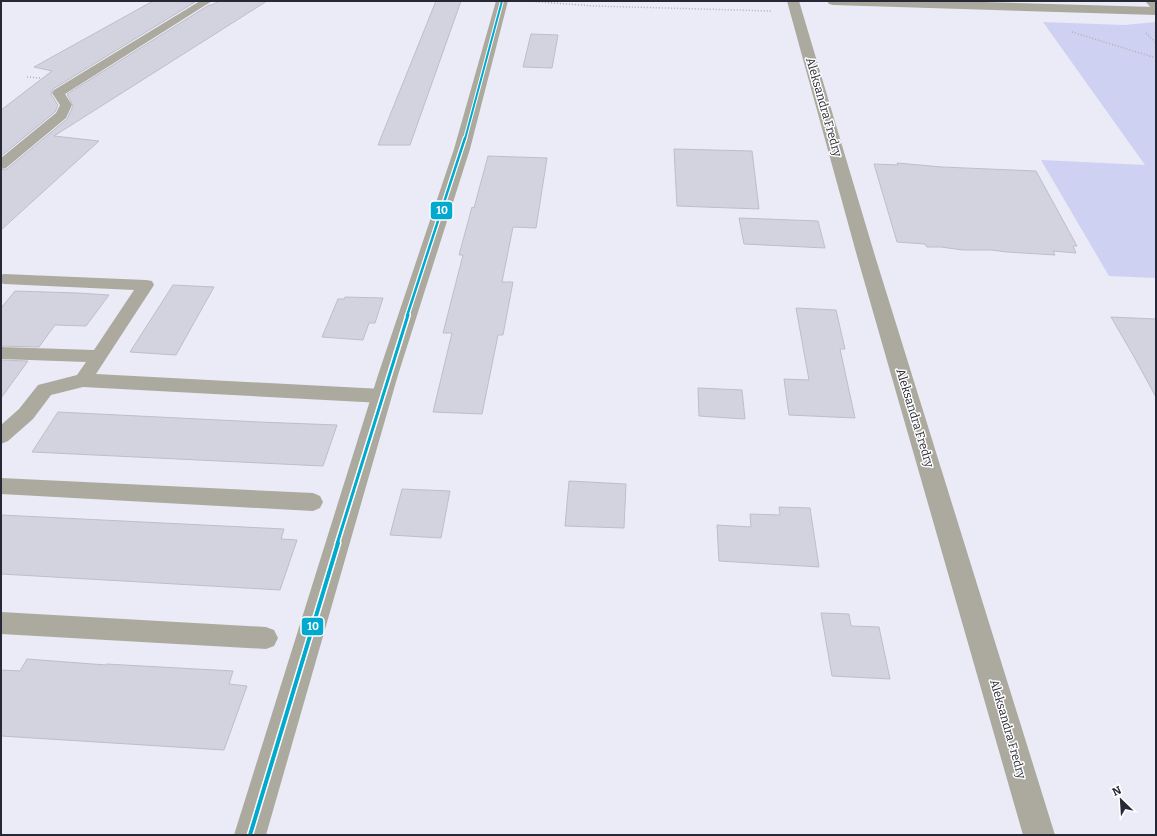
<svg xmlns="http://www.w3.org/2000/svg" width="1157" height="836" font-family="Bitter,serif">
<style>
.green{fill:#ced1f2}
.building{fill:#d2d3df;stroke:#bdbec9}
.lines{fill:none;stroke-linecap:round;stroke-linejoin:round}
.path{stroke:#b2b0af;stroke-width:1.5;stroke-dasharray:1 2;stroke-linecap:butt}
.service{fill:#acaa9e;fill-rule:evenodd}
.minor{fill:#acaa9e;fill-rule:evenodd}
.secondary{fill:#aba99d;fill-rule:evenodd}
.bus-1-far3-casing{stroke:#fff;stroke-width:4}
.bus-1-far2-casing{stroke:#fff;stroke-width:5}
.bus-1-far1-casing{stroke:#fff;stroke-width:6}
.bus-1-casing{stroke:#fff;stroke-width:7}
.bus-1-far3{stroke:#00a9ce;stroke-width:2}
.bus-1-far2{stroke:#00a9ce;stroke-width:2.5}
.bus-1-far1{stroke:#00a9ce;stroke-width:3}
.bus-1{stroke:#00a9ce;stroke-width:4}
.labels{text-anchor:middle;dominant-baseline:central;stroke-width:3;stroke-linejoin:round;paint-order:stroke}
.street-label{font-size:12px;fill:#272835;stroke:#fff}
.line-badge{stroke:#fff;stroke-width:1.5}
.badge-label{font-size:11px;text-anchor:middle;font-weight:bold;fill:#fff}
</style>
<rect width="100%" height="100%" fill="#eaebf6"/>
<path class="green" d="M1043,22L1124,25L1156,22V278L1109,276L1041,160L1145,165Z"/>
<g class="building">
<path d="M153,1L195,2L53,89L51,94L58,105L55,112L1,156V110L52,71L34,67Z"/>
<path d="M219,1H267L54,136L99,141L1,230V170L7,169L67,119L73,106L67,94L209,5H212Z"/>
<path d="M436,1H461L410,145H378Z"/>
<path d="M531,34L558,35L552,68L523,67Z"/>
<path d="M674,149L752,151L759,209L677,206Z"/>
<path d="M488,156L547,158L536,228L513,227L502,282H513L503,335H498L482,414L433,412L452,333H443L463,255H459L472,207L474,208Z"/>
<path d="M897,163L942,167L1036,171L1077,246H1073L1076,253L1053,251L1055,255L1007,252L991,250H963L941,247H927L925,244L897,242L874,164L898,165Z"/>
<path d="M739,218L818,221L825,248L744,244Z"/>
<path d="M173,285L214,287L176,355L130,352Z"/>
<path d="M15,291L78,293L109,295L86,326L55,325L39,347L1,346V308Z"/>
<path d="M345,297L383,298L375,323H369L363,340L322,337L338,299H344Z"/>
<path d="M796,308L836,310L845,349H840L855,418L789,415L784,379L809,380Z"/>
<path d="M1111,317L1156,319V397L1133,355Z"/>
<path d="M1,360L28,361L1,398Z"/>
<path d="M698,388L742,390L745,419L699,416Z"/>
<path d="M58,412L259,422L337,425L323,466L32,452Z"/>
<path d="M569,481L626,484L624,528L565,526Z"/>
<path d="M402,489L450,491L441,538L390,535Z"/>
<path d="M779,507L810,508L819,567L719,561L717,525L751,527L750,514L780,515Z"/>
<path d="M1,515L284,529L281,539L297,540L280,590L1,574Z"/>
<path d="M821,613L849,614L851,626L879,627L890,679L832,676Z"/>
<path d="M27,659L106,665V664L233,671L229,684L247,686L224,750L1,736V670L20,671Z"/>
</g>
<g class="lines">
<g class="path">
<path d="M527,1L594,6L772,11"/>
<path d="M1072,32L1156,58"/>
<path d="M1146,33L1156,43"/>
<path d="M27,77L41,78"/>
</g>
<g class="service">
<path d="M200,1H212L65,94L72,105L66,118L6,168L1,169V158L56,113L60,105L52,93L54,90Z"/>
<path d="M4,274L146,280L152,281L154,285L96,374L382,389L389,391L391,396L389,401L382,403L83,387L51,395L33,419L8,441L1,444V425L19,409L38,385L77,375L86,362L1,359V347L94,350L134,290L4,284L1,283V275Z"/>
<path d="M1,478L313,493L320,496L323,502L320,508L313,511L1,494Z"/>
<path d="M1,612L266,627L274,630L278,638L274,646L266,649L1,634Z"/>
</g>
<g class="minor">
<path d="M496,1H508L470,149L398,375L266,835H234L378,375L454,149Z"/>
<path d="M787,1H799L875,256L1055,835H1023L857,256Z"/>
<path d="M1145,1H1156V10L1152,9Z"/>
</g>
<path class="secondary" d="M827,1H949L1156,7V15L833,5L829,4Z"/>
<defs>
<path id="bus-1-far3" d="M465,139L502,1"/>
<path id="bus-1-far2" d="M407,316L465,138"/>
<path id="bus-1-far1" d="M337,544L408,315"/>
<path id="bus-1" d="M250,835L338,543"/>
</defs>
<use href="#bus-1-far3" class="bus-1-far3-casing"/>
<use href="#bus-1-far2" class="bus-1-far2-casing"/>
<use href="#bus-1-far1" class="bus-1-far1-casing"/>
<use href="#bus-1" class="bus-1-casing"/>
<use href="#bus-1-far3" class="bus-1-far3"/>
<use href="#bus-1-far2" class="bus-1-far2"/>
<use href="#bus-1-far1" class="bus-1-far1"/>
<use href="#bus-1" class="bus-1"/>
</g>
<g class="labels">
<g class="street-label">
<text transform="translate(824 107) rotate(74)">Aleksandra Fredry</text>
<text transform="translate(915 418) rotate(73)">Aleksandra Fredry</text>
<text transform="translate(1008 729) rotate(74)">Aleksandra Fredry</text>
</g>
</g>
<g class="line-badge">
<rect x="430" y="201" width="23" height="19" rx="4" fill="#00a9ce"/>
<rect x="301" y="617" width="23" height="19" rx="4" fill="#00a9ce"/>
</g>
<g class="badge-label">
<text x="442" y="214">10</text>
<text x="313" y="630">10</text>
</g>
<rect width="1157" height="836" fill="none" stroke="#272835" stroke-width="4"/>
<g transform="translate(1121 800) rotate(335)" stroke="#ffffff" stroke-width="3" paint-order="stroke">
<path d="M0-3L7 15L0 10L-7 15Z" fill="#272835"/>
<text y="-6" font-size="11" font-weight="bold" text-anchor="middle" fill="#272835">N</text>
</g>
</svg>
